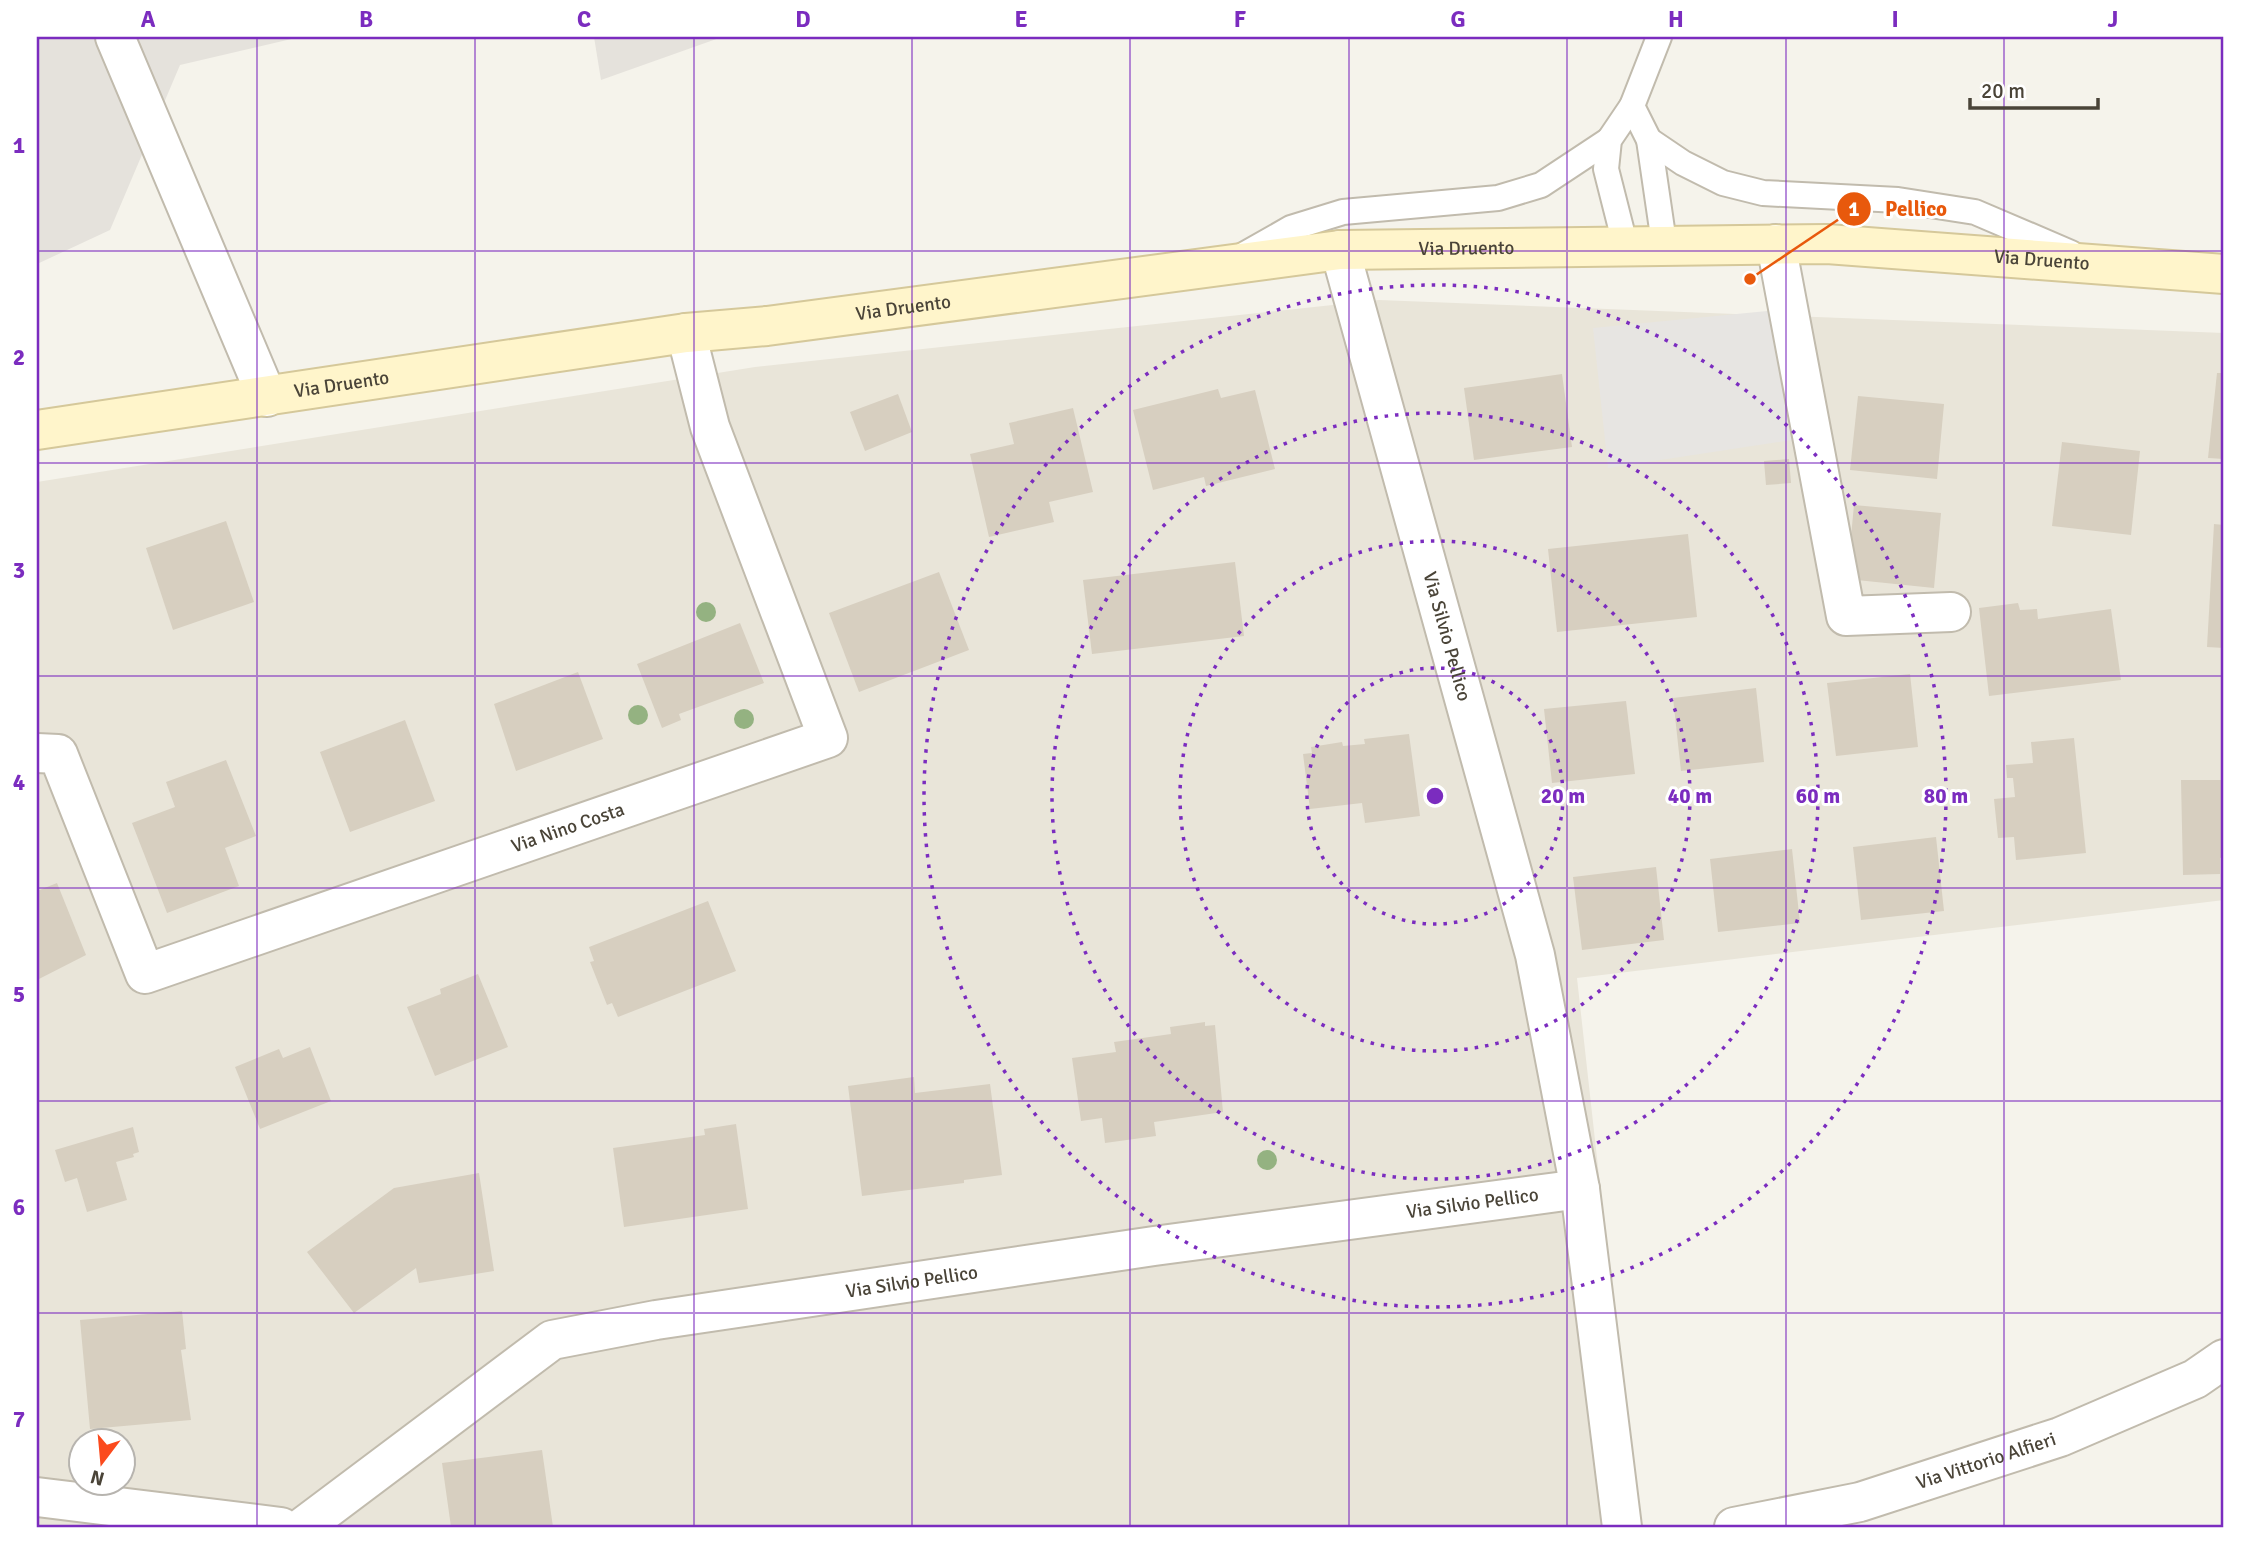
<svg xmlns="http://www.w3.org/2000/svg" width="2261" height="1564" font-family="Signika,sans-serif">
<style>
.residential{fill:#e9e5d9;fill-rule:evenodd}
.industrial{fill:#e5e2dc}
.parking{fill:#e7e5e2}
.building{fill:#d7cfc0}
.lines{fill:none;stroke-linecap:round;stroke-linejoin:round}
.lane-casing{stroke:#c1bbad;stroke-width:28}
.street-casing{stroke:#c1bbad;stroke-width:42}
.secondary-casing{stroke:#d5c89a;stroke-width:42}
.lane{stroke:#fff;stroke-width:24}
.street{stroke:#fff;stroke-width:38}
.secondary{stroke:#fff5cb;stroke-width:38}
.tree{fill:#94b281}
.grid{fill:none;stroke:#7b2cbf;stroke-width:2;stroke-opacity:0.55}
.ring{fill:none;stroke:#7b2cbf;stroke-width:3.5;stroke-dasharray:3.5 7}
.labels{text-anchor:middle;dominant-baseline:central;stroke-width:6;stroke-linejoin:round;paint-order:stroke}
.street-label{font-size:19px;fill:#4a4438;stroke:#fff}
.centre{fill:#7b2cbf;stroke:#fff;stroke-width:3.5}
.ring-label{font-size:21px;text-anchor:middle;font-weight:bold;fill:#7b2cbf;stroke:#fff;stroke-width:6;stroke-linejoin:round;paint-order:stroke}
.leader{fill:none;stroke:#e8590c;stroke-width:2.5}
.callout-dot{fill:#e8590c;stroke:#fff;stroke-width:2.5}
.mark-label{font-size:21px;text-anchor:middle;font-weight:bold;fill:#fff}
.callout-label{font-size:21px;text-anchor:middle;font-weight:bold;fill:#e8590c;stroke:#fff;stroke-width:6;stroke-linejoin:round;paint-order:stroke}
.neatline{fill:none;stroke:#7b2cbf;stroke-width:2.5}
.grid-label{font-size:23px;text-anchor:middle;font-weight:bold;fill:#7b2cbf}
</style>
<rect width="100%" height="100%" fill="#f5f3eb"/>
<path class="residential" d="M1379,300L2224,333V900L1577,978L1638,1527H37V482L755,367ZM80,1442H122V1484H80Z"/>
<g class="industrial">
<path d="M37,37H300L180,65L110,230L37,264Z"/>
<path d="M594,37H722L601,80Z"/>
</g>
<path class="parking" d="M1788,309L1812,437L1608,468L1593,328Z"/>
<g class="building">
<path d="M2217,373H2224V459L2208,458Z"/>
<path d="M1562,374L1572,447L1474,460L1464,388Z"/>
<path d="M1218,389L1221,398L1255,390L1275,469L1206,486L1204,477L1153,490L1133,410Z"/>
<path d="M898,394L912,432L865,451L850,412Z"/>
<path d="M1858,396L1944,404L1937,479L1850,470Z"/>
<path d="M1073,408L1093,492L1049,502L1054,522L989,537L970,454L1014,444L1009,423Z"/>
<path d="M2062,442L2140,451L2131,535L2052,526Z"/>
<path d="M1789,459L1791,483L1766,485L1764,461Z"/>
<path d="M1854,505L1941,513L1934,588L1847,579Z"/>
<path d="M226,521L254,602L173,630L146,548Z"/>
<path d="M2214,524L2224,525V648L2207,647Z"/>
<path d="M1688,534L1697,617L1557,632L1548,549Z"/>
<path d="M1235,562L1244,636L1092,654L1083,580Z"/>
<path d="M939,572L969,650L859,692L829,613Z"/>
<path d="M2018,603L2020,610L2037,609L2038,619L2111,609L2121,680L1989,696L1979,608Z"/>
<path d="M740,623L764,683L679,714L681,720L662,728L637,664Z"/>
<path d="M578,672L603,739L516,771L494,704Z"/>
<path d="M1910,674L1918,747L1836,756L1827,683Z"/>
<path d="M1756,688L1764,762L1681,771L1673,698Z"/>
<path d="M1626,701L1635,774L1552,783L1544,709Z"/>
<path d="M405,720L435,801L350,832L320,752Z"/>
<path d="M1409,734L1420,816L1365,823L1362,803L1310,809L1303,754L1312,753L1311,747L1342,742L1343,746L1365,744L1364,739Z"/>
<path d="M2074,738L2086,853L2016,860L2014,837L1998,838L1994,799L2015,797L2013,778H2007L2006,765L2033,763L2031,742Z"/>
<path d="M226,760L256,836L225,848L239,886L167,913L132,823L175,807L166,782Z"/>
<path d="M2181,780H2224V857L2220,858V874L2183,875Z"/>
<path d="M1936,837L1944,911L1861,920L1853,847Z"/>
<path d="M1792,849L1800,923L1718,932L1710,859Z"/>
<path d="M1656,867L1664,940L1582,950L1573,877Z"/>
<path d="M57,883L86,955L37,980V891Z"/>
<path d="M708,901L736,971L618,1017L612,1003L607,1005L590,962L594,961L589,947Z"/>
<path d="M478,974L508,1047L435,1076L407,1007L441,994L440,989Z"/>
<path d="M1205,1022V1026L1215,1025L1223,1112L1154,1122L1156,1136L1105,1143L1102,1118L1081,1121L1072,1058L1116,1052L1114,1042L1171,1034L1170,1027Z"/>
<path d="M310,1047L331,1101L260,1129L235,1067L279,1049L283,1058Z"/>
<path d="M914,1077L915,1093L990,1084L1002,1175L964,1180V1183L862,1196L848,1086Z"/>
<path d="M736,1124L748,1209L624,1227L613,1148L705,1135L704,1129Z"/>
<path d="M133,1127L139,1152L133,1154L134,1157L116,1162L127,1200L87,1212L77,1178L65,1182L55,1150Z"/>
<path d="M479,1173L494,1271L419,1283L416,1268L354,1313L307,1252L394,1188Z"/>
<path d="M182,1311L186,1349L181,1350L191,1420L90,1429L80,1320Z"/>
<path d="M542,1450L553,1527H451L442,1463Z"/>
</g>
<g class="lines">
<defs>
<g id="lane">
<path d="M1632,106L1649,140L1664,243"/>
<path d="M1649,140L1683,163L1723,183L1763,193L1898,200L1975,212L2071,253"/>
<path d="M1625,244L1606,169L1609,140L1632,106L1659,37"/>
<path d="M1240,257L1291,228L1343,212L1498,198L1541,185L1609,140"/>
</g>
<g id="street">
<path d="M115,37L267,397"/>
<path d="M1776,244L1846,616L1951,612"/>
<path id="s1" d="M1340,250L1535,955L1580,1189L1622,1527"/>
<path id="s2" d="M37,753L58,754L145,974L828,738L710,427L686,333"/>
<path d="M37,1497L281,1527"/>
<path id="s3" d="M303,1527L552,1340L656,1320L1154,1246L1580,1189"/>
<path id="s4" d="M1734,1527L1860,1502L2060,1437L2195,1379L2224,1359"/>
</g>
<g id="secondary">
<path id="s5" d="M37,430L686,333L767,326L1340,250L1827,244L2224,274"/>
</g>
</defs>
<use href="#lane" class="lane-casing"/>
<use href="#street" class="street-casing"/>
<use href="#secondary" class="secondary-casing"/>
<use href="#lane" class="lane"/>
<use href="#street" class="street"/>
<use href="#secondary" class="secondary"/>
</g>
<g class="tree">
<circle cx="706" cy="612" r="10"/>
<circle cx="638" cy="715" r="10"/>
<circle cx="744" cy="719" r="10"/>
<circle cx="1267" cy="1160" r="10"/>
</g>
<path class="grid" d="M257,37V1527M475,37V1527M694,37V1527M912,37V1527M1130,37V1527M1349,37V1527M1567,37V1527M1786,37V1527M2004,37V1527M37,251H2224M37,463H2224M37,676H2224M37,888H2224M37,1101H2224M37,1313H2224"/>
<g class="ring">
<circle cx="1435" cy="796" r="128"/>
<circle cx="1435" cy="796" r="255"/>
<circle cx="1435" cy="796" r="383"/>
<circle cx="1435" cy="796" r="511"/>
</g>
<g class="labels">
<g class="street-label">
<text stroke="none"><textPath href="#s5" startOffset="1442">Via Druento</textPath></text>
<text stroke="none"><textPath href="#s5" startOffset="2018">Via Druento</textPath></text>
<text stroke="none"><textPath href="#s5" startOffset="875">Via Druento</textPath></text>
<text stroke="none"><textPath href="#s5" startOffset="308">Via Druento</textPath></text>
<text stroke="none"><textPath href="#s1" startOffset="401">Via Silvio Pellico</textPath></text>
<text stroke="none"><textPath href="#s2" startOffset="705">Via Nino Costa</textPath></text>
<text stroke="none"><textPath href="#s3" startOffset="1242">Via Silvio Pellico</textPath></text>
<text stroke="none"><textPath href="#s3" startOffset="676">Via Silvio Pellico</textPath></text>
<text stroke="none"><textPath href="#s4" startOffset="261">Via Vittorio Alfieri</textPath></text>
</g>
</g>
<circle cx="1435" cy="796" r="10" class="centre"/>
<g class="ring-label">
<text x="1563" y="803">20 m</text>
<text x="1690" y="803">40 m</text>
<text x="1818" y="803">60 m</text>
<text x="1946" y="803">80 m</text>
</g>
<path class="leader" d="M1750 279L1854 209"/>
<g class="callout-dot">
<circle cx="1750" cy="279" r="7"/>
<circle cx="1854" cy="209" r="18"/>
</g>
<g class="mark-label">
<text x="1854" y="216">1</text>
</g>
<g class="callout-label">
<text x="1916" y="216">Pellico</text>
</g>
<rect width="2261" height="1564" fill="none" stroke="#ffffff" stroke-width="77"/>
<g transform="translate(102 1462) rotate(196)"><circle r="33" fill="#ffffff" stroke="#b7b4af" stroke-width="2"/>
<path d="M0-5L12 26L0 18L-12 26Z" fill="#fb4a1d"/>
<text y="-10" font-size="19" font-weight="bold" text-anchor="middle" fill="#4a4438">N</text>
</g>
<path d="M1970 98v10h128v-10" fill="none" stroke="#4a4438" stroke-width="3.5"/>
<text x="1981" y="98" font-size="21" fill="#4a4438" stroke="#ffffff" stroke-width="5" paint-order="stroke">20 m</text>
<rect x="38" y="38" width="2184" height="1488" class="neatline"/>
<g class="grid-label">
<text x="148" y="27">A</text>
<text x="366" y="27">B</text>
<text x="584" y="27">C</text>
<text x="803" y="27">D</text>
<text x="1021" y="27">E</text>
<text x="1240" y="27">F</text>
<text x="1458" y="27">G</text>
<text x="1676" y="27">H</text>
<text x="1895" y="27">I</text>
<text x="2113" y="27">J</text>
<text x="19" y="153">1</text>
<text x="19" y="365">2</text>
<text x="19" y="578">3</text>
<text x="19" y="790">4</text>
<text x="19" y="1002">5</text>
<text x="19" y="1215">6</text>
<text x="19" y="1427">7</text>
</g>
</svg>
